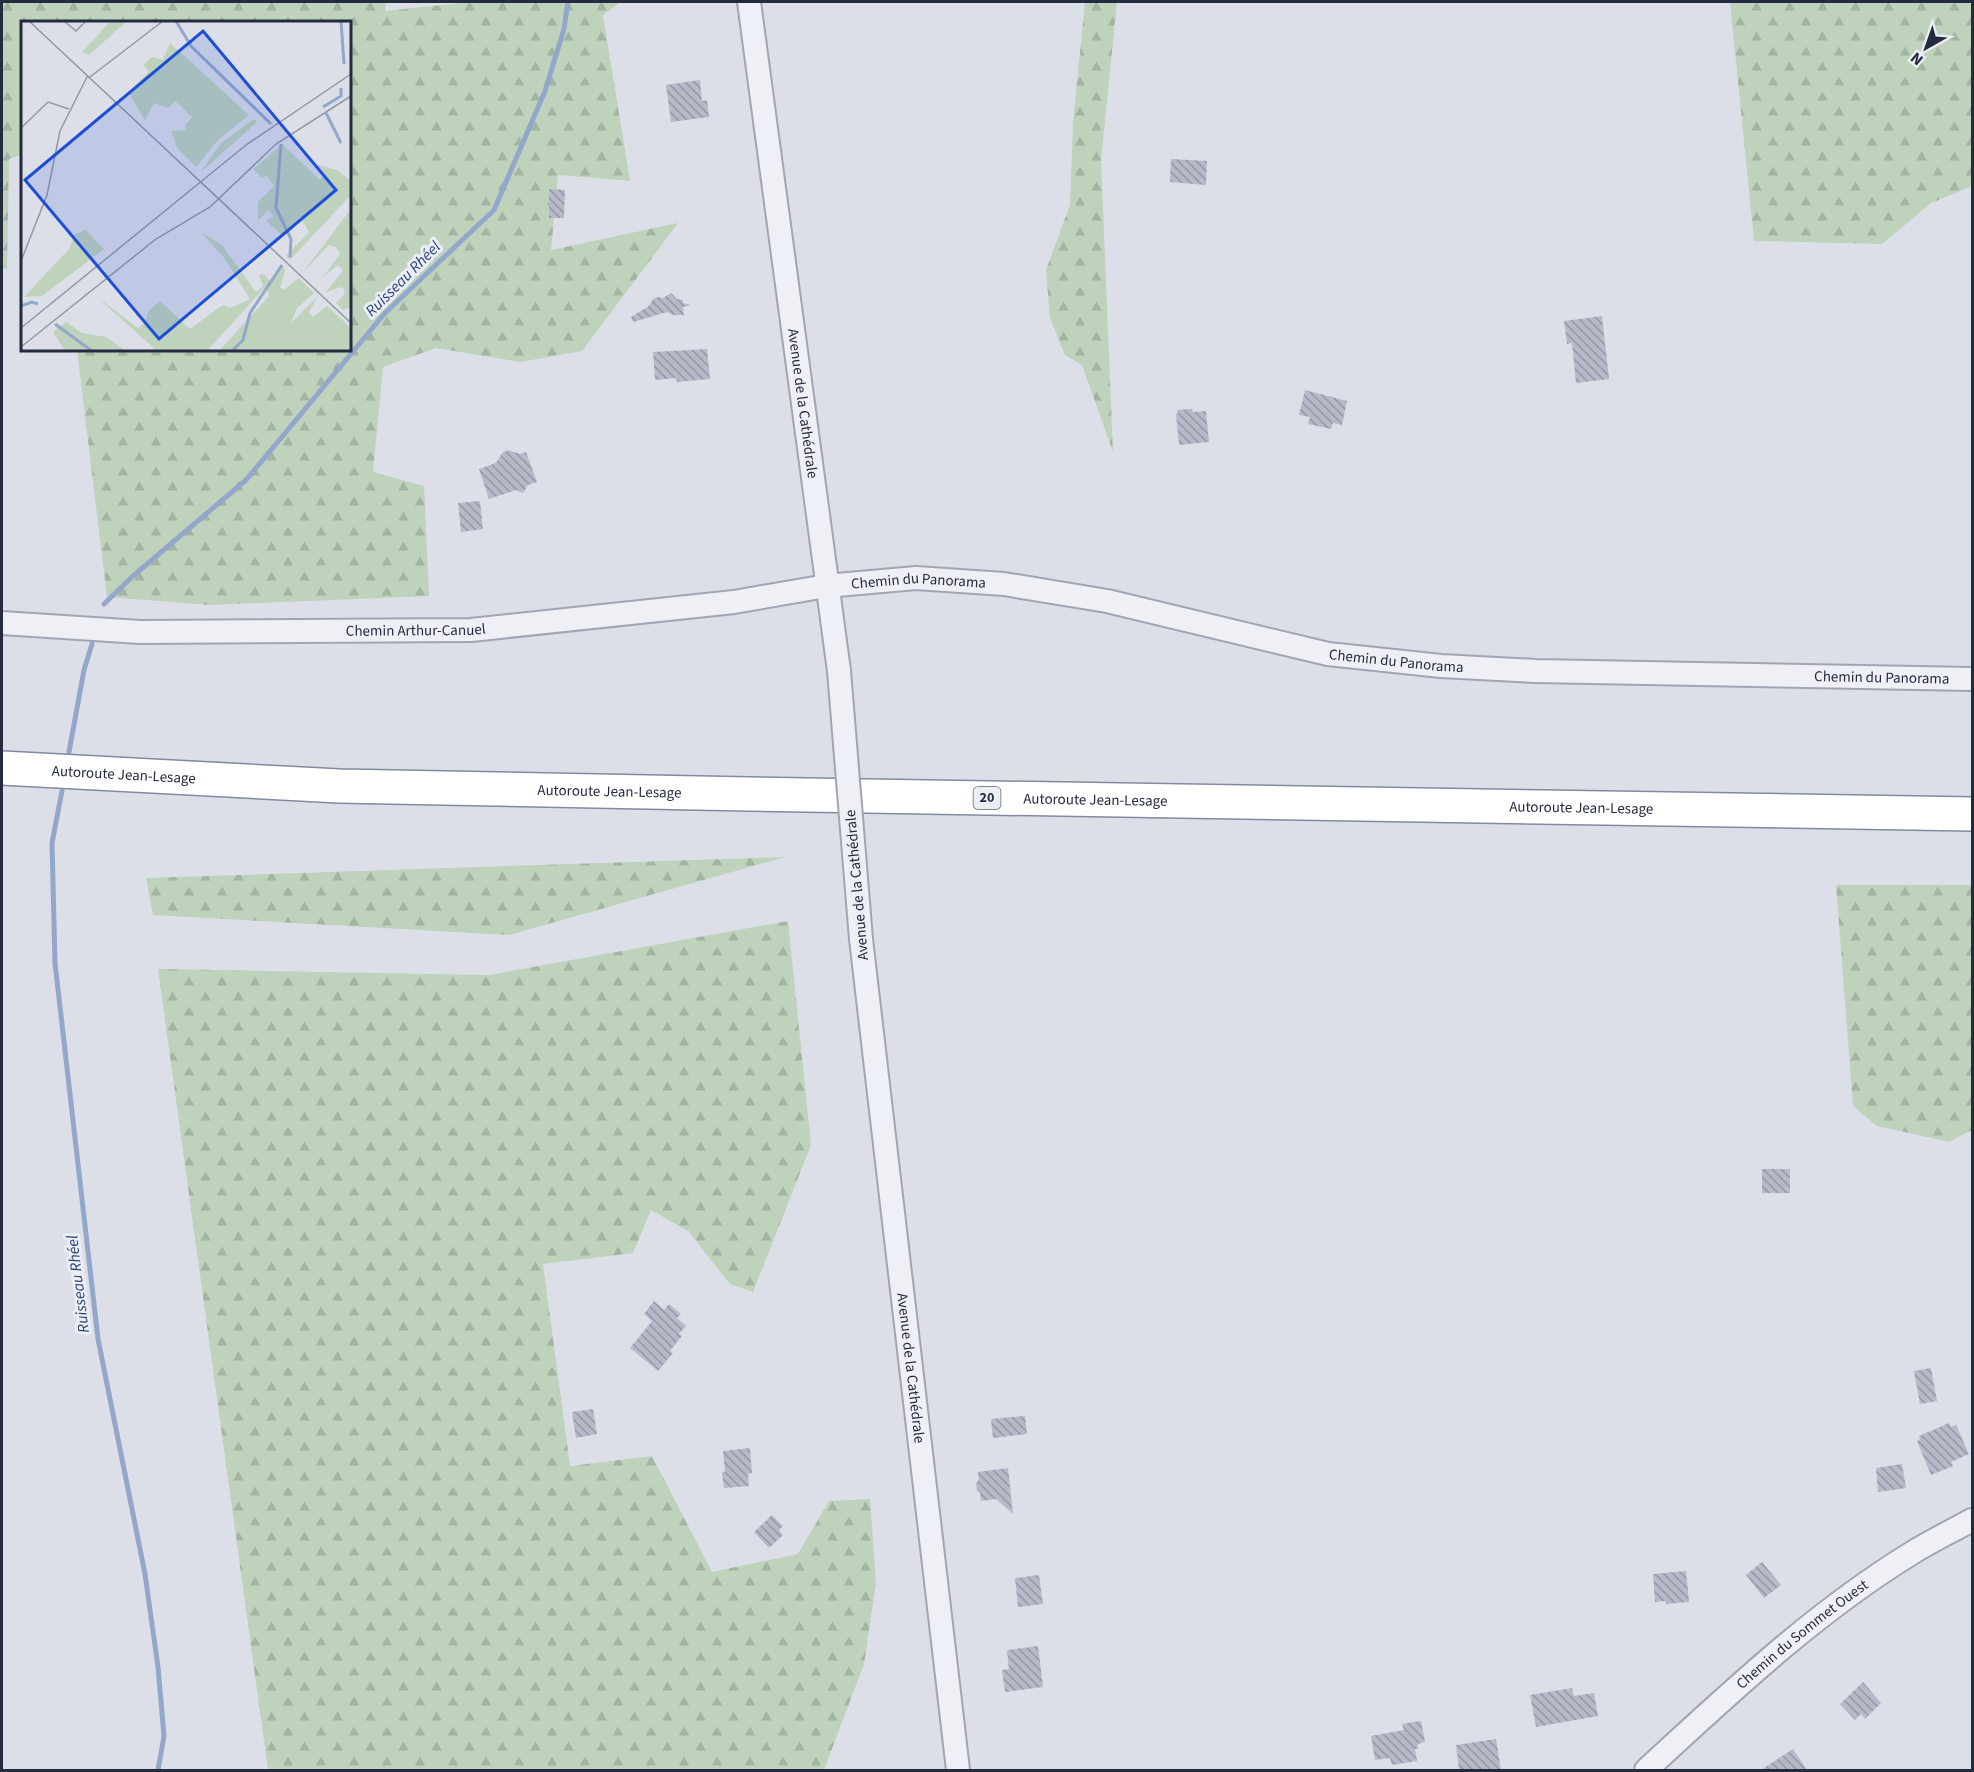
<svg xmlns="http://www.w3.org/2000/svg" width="1974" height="1772" font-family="'Source Sans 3',sans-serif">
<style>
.forest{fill:url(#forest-firs)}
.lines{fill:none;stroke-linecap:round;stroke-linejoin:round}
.stream{stroke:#93a7cb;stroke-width:5}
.building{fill:url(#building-back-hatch)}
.minor-casing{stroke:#a1a5b2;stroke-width:26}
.highway-casing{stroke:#828a9f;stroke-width:36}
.minor{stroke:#eff0f6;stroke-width:22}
.highway{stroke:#fff;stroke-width:33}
.minor-bridge-casing{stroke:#a1a5b2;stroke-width:26;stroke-linecap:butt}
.minor-bridge{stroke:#eff0f6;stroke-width:22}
.labels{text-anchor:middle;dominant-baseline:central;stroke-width:6;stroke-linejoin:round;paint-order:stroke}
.shield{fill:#ebeef5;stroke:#606676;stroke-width:1.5}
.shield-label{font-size:14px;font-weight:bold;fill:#252b3f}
.street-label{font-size:15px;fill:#252b3f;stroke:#ebeef5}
.water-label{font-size:16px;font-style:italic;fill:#2c4376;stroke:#ebeef5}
.inset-river{fill:none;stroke:#93a7cb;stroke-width:3}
.inset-road{fill:none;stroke:#9397a4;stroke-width:1.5}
.view{fill:#1d4ed8;fill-opacity:0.15;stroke:#1d4ed8;stroke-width:3}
.inset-edge{fill:none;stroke:#252b3f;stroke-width:3}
</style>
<defs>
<pattern id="forest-firs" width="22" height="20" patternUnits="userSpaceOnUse" patternTransform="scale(1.5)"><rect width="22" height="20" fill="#bfd2bc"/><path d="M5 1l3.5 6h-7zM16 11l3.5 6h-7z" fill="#a4b4a3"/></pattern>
<pattern id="building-back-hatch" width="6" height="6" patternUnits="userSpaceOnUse" patternTransform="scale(1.5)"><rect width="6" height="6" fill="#b6bac8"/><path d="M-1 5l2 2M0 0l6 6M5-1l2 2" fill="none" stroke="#9497a4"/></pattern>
</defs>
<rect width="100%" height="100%" fill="#dcdfe8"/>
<g class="forest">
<path d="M2,2H386L385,11L471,2H621L603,15L630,181L558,175L551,250L678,223L582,351L520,362L436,348L383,367L373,472L424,486L429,596L210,605L107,597L77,350H350V22H22V154L9,159L7,269L2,268Z"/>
<path d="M1085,2H1117L1101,160L1113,452L1082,365L1065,355L1050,318L1046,270L1070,205L1073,123Z"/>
<path d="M1730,2H1972V186L1931,203L1882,244L1754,241Z"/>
<path d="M785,857L509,935L153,915L146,878Z"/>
<path d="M1836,885H1972V1130L1949,1142L1877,1126L1853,1106Z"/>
<path d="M788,921L811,1145L753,1292L730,1284L688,1231L651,1210L633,1253L543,1264L570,1466L652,1456L712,1572L798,1554L829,1501L870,1499L876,1583L864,1664L824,1770H268L158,969L489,975Z"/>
</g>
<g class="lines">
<g class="stream">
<path d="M104,604L133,576L246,480L385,313L494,210L545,91L564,29L568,2"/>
<path d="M69,752L84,670L92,644"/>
<path d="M62,791L52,843L55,963L98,1339L145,1574L158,1667L164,1736L158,1770"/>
</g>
</g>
<g class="building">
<path d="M700,80L702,101L707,100L709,117L671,122L666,85Z"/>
<path d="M1171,159L1207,161L1206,185L1170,182Z"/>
<path d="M549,189L565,190L564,218H549Z"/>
<path d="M671,293L677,299L683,300V303L691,305L683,307L684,315H673L667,312L633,322L631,317L649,306L653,299L658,297L663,298Z"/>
<path d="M1602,316L1609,379L1576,383L1572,343L1567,344L1564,321Z"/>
<path d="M707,349L710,379L677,382L676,378L655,380L653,352Z"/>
<path d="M1305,390L1347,401L1342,425L1333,423L1331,429L1308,424L1310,417L1299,415Z"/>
<path d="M1192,409L1193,412L1206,411L1209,442L1179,445L1176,414H1178L1177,410Z"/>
<path d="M508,450L520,454L526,452L537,482L528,485L523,493L516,490L489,499L479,469L496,463L502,453Z"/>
<path d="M480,501L483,529L461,532L458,503Z"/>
<rect x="1762" y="1169" width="28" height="24"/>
<path d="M654,1301L664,1310L669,1304L681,1314L677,1318L686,1326L679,1334L682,1336L670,1351L673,1353L658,1371L630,1348L652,1321L644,1314Z"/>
<path d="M1931,1368L1937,1401L1920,1404L1914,1371Z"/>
<path d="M593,1409L597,1434L576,1438L572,1412Z"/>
<path d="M1025,1416L1027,1434L993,1438L991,1419Z"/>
<path d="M1949,1423L1951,1427L1956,1425L1969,1454L1951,1462L1953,1466L1931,1475L1917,1441L1920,1440L1919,1436Z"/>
<path d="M750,1448L752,1473L748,1474L749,1486L724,1488L722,1472H725L723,1451Z"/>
<path d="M1902,1464L1906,1488L1878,1492L1876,1468Z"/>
<path d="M1008,1468L1013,1514L996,1499L981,1501L980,1493L977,1490L976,1484L979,1479L978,1472Z"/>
<path d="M772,1515L783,1526L779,1530L783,1535L769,1548L754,1532Z"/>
<path d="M1762,1562L1781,1585L1764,1598L1746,1575Z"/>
<path d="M1686,1571L1689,1602L1666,1604V1601L1655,1602L1653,1574Z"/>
<path d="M1039,1575L1043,1604L1018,1607L1015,1578Z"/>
<path d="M1038,1646L1043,1687L1005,1692L1002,1670L1009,1669L1007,1650Z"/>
<path d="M1863,1682L1881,1703L1865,1719L1861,1714L1855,1720L1840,1704Z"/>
<path d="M1572,1688L1574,1696L1594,1693L1598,1716L1536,1727L1530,1695Z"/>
<path d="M1421,1721L1425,1742L1418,1744V1749H1415L1417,1761L1392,1765L1390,1758L1375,1760L1371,1736L1404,1730L1402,1724Z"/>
<path d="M1496,1739L1501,1770H1459L1456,1745Z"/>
<path d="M1793,1749L1807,1770H1761Z"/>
</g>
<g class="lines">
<defs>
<g id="minor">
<path id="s1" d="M749,2L839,671"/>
<path id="s2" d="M2,623L140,632L471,630L734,602L826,586L916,578L1004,584L1107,601L1328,654L1441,666L1536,671L1972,679"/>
<path id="s3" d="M861,939L958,1770"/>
<path id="s4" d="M1646,1770C1730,1693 1814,1613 1912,1553C1931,1541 1952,1531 1972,1520"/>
</g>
<g id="highway">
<path id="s5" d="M2,768L339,786L749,794L1972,814"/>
</g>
</defs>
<use href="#minor" class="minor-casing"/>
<use href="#highway" class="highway-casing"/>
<use href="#minor" class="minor"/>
<use href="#highway" class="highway"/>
<defs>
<path id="minor-bridge" d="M839,671L861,939"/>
</defs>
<use href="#minor-bridge" class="minor-bridge-casing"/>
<use href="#minor-bridge" class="minor-bridge"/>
</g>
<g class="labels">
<rect class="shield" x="973.5" y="787" width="27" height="22" rx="4.5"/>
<g class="shield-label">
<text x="987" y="798">20</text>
</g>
<g class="street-label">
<text stroke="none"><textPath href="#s1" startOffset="405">Avenue de la Cathédrale</textPath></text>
<text stroke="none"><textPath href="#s2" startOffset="920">Chemin du Panorama</textPath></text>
<text stroke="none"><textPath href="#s2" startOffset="414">Chemin Arthur-Canuel</textPath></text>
<text stroke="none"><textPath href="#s2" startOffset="1406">Chemin du Panorama</textPath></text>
<text stroke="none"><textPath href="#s2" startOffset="1892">Chemin du Panorama</textPath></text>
<text stroke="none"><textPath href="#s5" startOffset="122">Autoroute Jean-Lesage</textPath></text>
<text stroke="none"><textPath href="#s5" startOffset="608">Autoroute Jean-Lesage</textPath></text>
<text stroke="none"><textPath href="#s5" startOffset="1094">Autoroute Jean-Lesage</textPath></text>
<text stroke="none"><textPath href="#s5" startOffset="1580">Autoroute Jean-Lesage</textPath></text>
<text transform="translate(857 885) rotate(-95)">Avenue de la Cathédrale</text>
<text stroke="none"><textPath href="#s3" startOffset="432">Avenue de la Cathédrale</textPath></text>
<text stroke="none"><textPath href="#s4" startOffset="207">Chemin du Sommet Ouest</textPath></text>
</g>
<g class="water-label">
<text transform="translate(403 279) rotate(-45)">Ruisseau Rhéel</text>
<text transform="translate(78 1284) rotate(-97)">Ruisseau Rhéel</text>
</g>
</g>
<g transform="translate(21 21)">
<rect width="330" height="330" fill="#dcdfe8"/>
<path d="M90,0H106L68,34L61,31ZM149,22L228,94L198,118L175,146L156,127L150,110L165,109L164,104L171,96L154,80L147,87L133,82L124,100L108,72L128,50L122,44L131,36L142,39ZM233,98L236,101L180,151L199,123ZM261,123L299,159L302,155L294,145L298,144L316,149L330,160V174L269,239L265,235L288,211L280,197L258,219L260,213L245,200L252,195L247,189L237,200V181L253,165L246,155L241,157L232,148ZM330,188V286L322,289L315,282L324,273L323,268L318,266L304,272L322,250L317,244L302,256L319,233L315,226L308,224L282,251ZM65,209L83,228L21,275L3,276L48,228L54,213ZM181,212L201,224L235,271L242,265L238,254L243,253L249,260L262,245L264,249L259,267L264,268L278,257L293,272L276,287L270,302L297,275L288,291L292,296L306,285L330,307V330H198L248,275L245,265L186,330H136L76,276L117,307L123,302L128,289L139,280L169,308L196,288L203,284L209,287L229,278L204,238ZM45,301L61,312L85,316L105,330H44L32,311Z" fill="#bfd2bc"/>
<path class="inset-river" d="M155,0L170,25L250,103M320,0L323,43M302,86L320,75V67M305,92L320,122M260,123L255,187L270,218L269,236M0,285L11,281L17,283M34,303L71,330M211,330L222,319L229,292L261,244"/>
<path class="inset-road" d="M8,0L330,302M43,0L55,10L65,0M69,56L142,0M0,107L27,81L48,88M0,240L26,174L39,110L67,54M0,307L225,124L330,53M0,326L135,218L189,186L255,123L330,75"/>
<path class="view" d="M182,10L315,169L138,318L4,159Z"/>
<rect width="330" height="330" class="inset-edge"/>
</g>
<rect width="1974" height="1772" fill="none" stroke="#252b3f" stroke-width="6"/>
<g transform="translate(1926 48) rotate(220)" stroke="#ebeef5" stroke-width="4.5" paint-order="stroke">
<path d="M0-4.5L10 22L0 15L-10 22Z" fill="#252b3f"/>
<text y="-9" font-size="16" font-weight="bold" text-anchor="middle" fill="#252b3f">N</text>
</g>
</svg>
